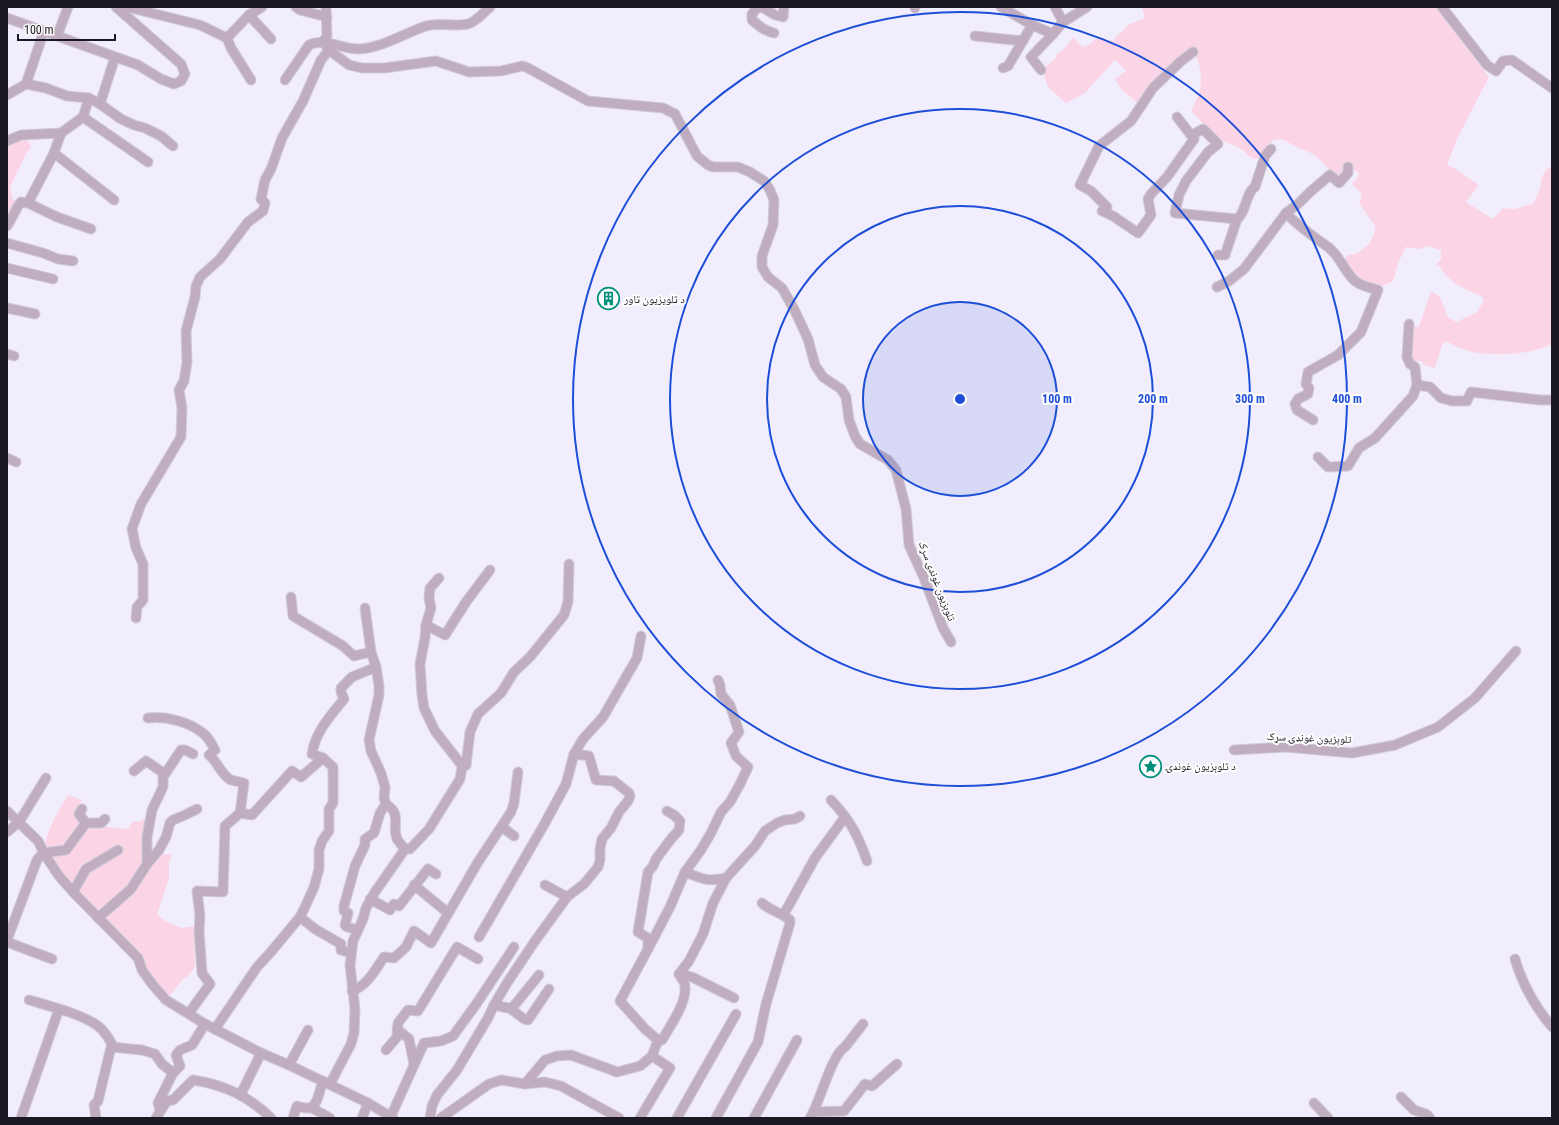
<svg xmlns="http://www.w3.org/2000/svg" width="1559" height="1125" font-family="'Roboto Condensed','Noto Naskh Arabic',sans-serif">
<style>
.green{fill:#fbd5e6}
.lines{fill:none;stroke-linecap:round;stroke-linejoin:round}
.minor-casing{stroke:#d0cbd9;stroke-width:11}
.minor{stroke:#c0aec0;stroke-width:9}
.ring{fill:none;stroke:#1d4ed8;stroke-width:2}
.labels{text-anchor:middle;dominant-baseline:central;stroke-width:4;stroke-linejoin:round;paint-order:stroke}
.poi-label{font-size:11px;fill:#1c1922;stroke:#fdfdfd;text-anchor:start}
.street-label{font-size:11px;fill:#1c1922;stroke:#fdfdfd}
.centre{fill:#1d4ed8;stroke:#fdfdfd;stroke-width:2}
.ring-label{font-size:12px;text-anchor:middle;font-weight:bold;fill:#1d4ed8;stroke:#fdfdfd;stroke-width:4;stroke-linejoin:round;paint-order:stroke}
</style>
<rect width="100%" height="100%" fill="#f2edfc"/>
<g class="green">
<path d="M1142,7H1436L1489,77L1457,139L1447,165L1454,168L1479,185L1466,202L1493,219L1503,208L1514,209L1533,204C1535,200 1537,196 1539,191C1542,183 1541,169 1552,167V344C1531,355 1492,357 1469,351C1461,349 1453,345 1446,341L1442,345L1435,368L1423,365L1422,361H1412L1410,352L1413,326L1419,327L1431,291L1440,297L1448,317L1456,322L1476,313L1484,301L1482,297C1464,288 1449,284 1440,266L1436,264L1441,259V250L1427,246L1419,249L1406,247L1399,261L1393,281L1380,287L1358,279L1346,261V256L1358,253L1370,243L1375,231V226L1359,203L1362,194L1353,185L1352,182L1355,181L1359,173L1350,167L1340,180L1336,179C1328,169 1321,158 1309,152C1304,150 1299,149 1295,146C1289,143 1282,137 1274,140C1267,143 1267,154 1255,159L1247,155L1243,150L1216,137L1191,111C1194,105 1197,99 1199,93C1203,80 1200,60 1193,49L1139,104L1121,89L1115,79L1126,71L1115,60L1085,93L1066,103L1048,87L1042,70L1056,58V55L1064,49L1073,37L1082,47L1090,44L1098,37C1105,38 1108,41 1114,41L1117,35L1122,32L1128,25L1145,18Z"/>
<path d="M24,133L31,147L27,152L10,187L13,200L21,202L7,225V139Z"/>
<path d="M68,795L82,800L78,811L92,823L108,827L128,829L133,821L139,822L144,819L150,821L149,868L163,854L172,855L169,863V878L157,915L164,920L181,928L194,926L195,967L187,977L184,978L166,1000L141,961L43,853C46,831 57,813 68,795Z"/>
</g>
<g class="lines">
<defs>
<g id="minor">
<path d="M127,7L200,25L227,38L231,48L251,80"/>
<path d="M296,7L300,10L327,17"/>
<path d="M326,7L327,36L323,42L329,50L349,65L362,68H384L436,61L469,72L501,71L522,66L526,67L588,101L663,108L675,114L697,156L708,165L713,167H738L750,172L764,181L770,190L774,200L773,225L762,256V267L768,277L782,288L794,309L808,339L815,365L823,377L841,389L846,397L849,420L855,436L860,444L888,460L896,470L906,509L909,545L924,578L943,628L951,642"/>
<path d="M761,7L757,8L752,14V20C759,26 765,31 774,33"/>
<path d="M762,7L775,15L783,17L784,7"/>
<path d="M1001,7L1032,25L1053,34L1063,22"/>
<path d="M1055,7L1063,22L1087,7"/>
<path d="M1442,7L1487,65L1496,71L1503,61L1512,60L1552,88"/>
<path d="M915,8V7"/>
<path d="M249,15L271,39"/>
<path d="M7,18L138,65L161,79L174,84L181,81L185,74L181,64L116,7"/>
<path d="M57,36L68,7"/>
<path d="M975,36L1023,41"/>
<path d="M227,38L249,15L262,7"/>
<path d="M1193,52L1181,61L1153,88L1131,121L1099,146L1080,185L1091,191L1107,207L1102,211L1113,216L1138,233L1151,215L1148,199L1151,194L1167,177L1194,139L1192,135L1203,129L1218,144L1208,152L1186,181L1179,195L1175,213L1237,219"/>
<path d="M1003,68L1008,66L1032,25"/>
<path d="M1041,70L1031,57L1053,34"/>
<path d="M285,80L309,45C324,37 343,50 360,49C381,48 405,33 426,26C440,22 455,27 468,24C476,22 484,12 490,7"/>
<path d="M26,84L44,31"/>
<path d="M7,95L26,84L46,88L67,96L89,98L100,104L121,119L134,125L145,128L161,136L173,146"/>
<path d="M100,104L115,57"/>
<path d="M83,117L148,162"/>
<path d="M1177,117L1194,139"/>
<path d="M7,141L21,135L61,133"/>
<path d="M54,153L114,200"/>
<path d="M28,203L57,217L91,229"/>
<path d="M1286,213C1300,228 1313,236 1328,247C1340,256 1344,271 1355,281C1361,286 1370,288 1378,290L1361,332L1338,355L1308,372L1306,384L1309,388L1308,394L1298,399L1295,404L1297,410L1313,420"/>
<path d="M7,226C12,219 17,206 21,202L28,203L54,153L61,133L83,117L89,98"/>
<path d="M7,243L43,253L58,259L73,261"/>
<path d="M1218,255H1225L1237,219C1246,213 1246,192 1255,187L1265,156L1271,149"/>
<path d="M7,268L53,279"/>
<path d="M1217,287L1229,281L1244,269L1286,213L1298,204L1310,192L1330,175L1339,183L1348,173V167"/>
<path d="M7,308L35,314"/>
<path d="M7,354L14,356"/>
<path d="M1417,385L1430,387L1441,398L1452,401H1467L1471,392L1540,400H1552"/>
<path d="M1318,457L1328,467L1348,466L1359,448L1375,438L1413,396L1417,385L1415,367L1410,364L1407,357L1409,324"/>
<path d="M7,458L16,462"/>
<path d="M439,578L430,588L429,598L431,608L426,625L425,638L420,664L422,695L424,708L435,731L460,763L466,765"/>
<path d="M291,597L293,616L343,646L354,656L371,652"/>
<path d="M365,608L371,652L376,667"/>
<path d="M136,618L137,607L143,600V564L136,548L132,529L141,504L181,437L182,408L179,390L184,381L187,362L186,331L195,297L196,286L200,277L220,259L248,222L263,211L265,203L261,199L265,180L271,169L282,138L303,101L321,60L329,50"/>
<path d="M426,625L445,635L466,602L490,570"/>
<path d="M148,718C167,716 190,722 204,734C209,739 212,744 215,750L209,755C218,762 221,775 231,780C235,781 240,782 244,783L240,813L225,826L223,892L197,891L200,916L199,931L202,973L210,984L189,1013"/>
<path d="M1234,750L1286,747L1352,753L1395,745L1438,727L1475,698L1516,651"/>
<path d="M134,771L146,761L165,774"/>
<path d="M831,800C850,820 858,835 867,861"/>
<path d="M82,809L79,814L86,823H101L105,819"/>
<path d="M7,811L38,841L45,855L59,876L73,892L138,958L142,970L152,984L166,1000L205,1024L261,1053L289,1065L368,1103L393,1118"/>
<path d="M240,813L252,815L292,771L301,777L323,758"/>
<path d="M502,827L514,836"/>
<path d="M7,832L19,822L46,778"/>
<path d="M45,855L50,852L66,850L86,823"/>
<path d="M147,864L159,850L166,837L170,823L173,820L185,815L197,809"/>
<path d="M685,872C703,879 707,882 726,878"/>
<path d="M414,885L448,913"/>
<path d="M545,885L567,897"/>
<path d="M73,892L86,869L118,850"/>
<path d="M370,899L390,910L394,904L399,906L428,869L436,874"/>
<path d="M784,914L815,858L845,817"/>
<path d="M300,917L315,929L341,944V950L351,953"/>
<path d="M98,918L131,889L147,864V837L152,810L163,787V777L181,750H185L193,754"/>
<path d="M358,930L347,927L345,925L348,913L344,911V906L355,866L365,845V839L374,833L380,813L386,804"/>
<path d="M479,937L545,823L566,784L574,754L583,739L603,717L637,658L641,636"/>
<path d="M7,940L37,860L43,853"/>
<path d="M7,942L52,959"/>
<path d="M648,949L670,907L685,872L701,850L711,833L721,812L730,802L740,784L748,767L736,756L731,743L739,732L730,705L721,694L720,685L718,680"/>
<path d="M1515,959C1522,983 1536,1008 1552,1027"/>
<path d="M679,974L692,977L734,998"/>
<path d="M352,991C367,986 376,969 384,957L394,958L406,947L414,931L431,943L478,862L511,812L514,803L518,772"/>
<path d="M29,1000C49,1006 82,1014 98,1026C105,1031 109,1039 113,1046"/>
<path d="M494,1005L508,1008L513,1007L539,975"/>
<path d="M511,1009L524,1019L528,1020L549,989"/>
<path d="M215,1029L257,967L270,953L300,917L305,907L314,887L319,869V850L322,841L329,831V809L333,803V767L323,758L312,754C315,732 331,715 344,699L341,692V688L352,677L376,667L379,686V695L369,740L371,751L381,773L385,787L384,798L386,804C403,815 391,825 397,839C399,842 402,846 405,849"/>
<path d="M397,1029L409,1039L414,1064"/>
<path d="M658,1040H662C670,1026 690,999 684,982C683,980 680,977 679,974L689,961L703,934L713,903L726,878L755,846L765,831L777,823L785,820L795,819L800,816"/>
<path d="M658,1040L645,1029L620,1001L648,949V938L638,932L648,872L653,866L656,859L671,839L679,830L680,821L674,815L667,811"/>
<path d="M386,1050L397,1037L398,1023L408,1010L418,1011L457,947L478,959"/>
<path d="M289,1065L308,1030"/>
<path d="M173,1073L180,1066L176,1055L180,1050L192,1045L205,1024"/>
<path d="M330,1084L351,1044L354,1033L355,1009L350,965L353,941L363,919L366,908L375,892L405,849H410L429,829L460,779L462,767L466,765L470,732L478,714L501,693L514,672L530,657L564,615L568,602L569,564"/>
<path d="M525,1084L545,1060L557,1056L571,1055L617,1072L640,1066L652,1056L658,1040"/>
<path d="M241,1094L261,1053"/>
<path d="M1401,1097L1414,1110L1426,1114L1430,1118"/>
<path d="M1314,1103L1328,1118"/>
<path d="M312,1108L330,1118"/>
<path d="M814,1112L844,1111L865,1084L872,1086L897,1064"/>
<path d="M391,1116L424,1043L441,1041L453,1036L477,1003L514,947"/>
<path d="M21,1118L59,1009"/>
<path d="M96,1118L94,1105L98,1101L111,1047L142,1050L155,1054L162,1064L173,1073L158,1103L160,1111"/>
<path d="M156,1118L167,1101L173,1100L193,1080C225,1085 248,1096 271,1118"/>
<path d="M293,1118L297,1106L305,1108H312L317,1100L323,1081"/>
<path d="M362,1118L368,1103"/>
<path d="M430,1118L432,1106L437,1095L457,1070L488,1018L494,1005L507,983L535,941L567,897L584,884L598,867L600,860V849L602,839L611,828L619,812L628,801L630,796L629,793L614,781L596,780L589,756L574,754"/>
<path d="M441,1118L489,1084L501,1080L525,1084L545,1082L561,1086L619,1118"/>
<path d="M640,1118L670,1068L652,1056"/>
<path d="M677,1118L736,1014"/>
<path d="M716,1118L758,1042L766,1004L790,923V920C781,912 770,911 762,903"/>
<path d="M754,1118L797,1040"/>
<path d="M810,1118C820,1103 831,1055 845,1047L863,1024"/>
</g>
</defs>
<use href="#minor" class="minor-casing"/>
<use href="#minor" class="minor"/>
</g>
<circle cx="960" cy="399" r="97" fill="#1d4ed8" fill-opacity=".12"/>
<g class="ring">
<circle cx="960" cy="399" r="97"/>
<circle cx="960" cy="399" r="193"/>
<circle cx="960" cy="399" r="290"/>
<circle cx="960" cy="399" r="387"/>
</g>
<defs>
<symbol id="building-ring" viewBox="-11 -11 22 22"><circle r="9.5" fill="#fdfdfd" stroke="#00907b" stroke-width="1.5"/><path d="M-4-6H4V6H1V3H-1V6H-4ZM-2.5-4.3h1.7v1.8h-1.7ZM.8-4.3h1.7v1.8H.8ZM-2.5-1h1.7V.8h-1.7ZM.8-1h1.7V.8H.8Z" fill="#00907b"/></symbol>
<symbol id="sight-ring" viewBox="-11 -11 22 22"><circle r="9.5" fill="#fdfdfd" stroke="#00907b" stroke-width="1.5"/><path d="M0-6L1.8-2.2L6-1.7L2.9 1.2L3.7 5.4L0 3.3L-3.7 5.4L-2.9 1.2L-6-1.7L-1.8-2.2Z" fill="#00907b"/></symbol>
</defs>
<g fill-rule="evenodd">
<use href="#building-ring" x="596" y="286" width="25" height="25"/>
<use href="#sight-ring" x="1138" y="754" width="25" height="25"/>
</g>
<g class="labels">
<g class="poi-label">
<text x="624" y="299">د ټلویزیون ټاور</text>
<text x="1166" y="766">د تلوېزیون غونډۍ</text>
</g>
<g class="street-label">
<text transform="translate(937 581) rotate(69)">تلوېزيون غونډۍ سړک</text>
<text transform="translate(1309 738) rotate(2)">تلوېزيون غونډۍ سړک</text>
</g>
</g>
<circle cx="960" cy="399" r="6" class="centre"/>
<g class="ring-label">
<text x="1057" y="403">100 m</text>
<text x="1153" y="403">200 m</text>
<text x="1250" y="403">300 m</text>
<text x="1347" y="403">400 m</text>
</g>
<rect width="1559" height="1125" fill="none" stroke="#1c1922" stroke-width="16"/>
<path d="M18 34v6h97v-6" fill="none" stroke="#1c1922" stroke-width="2"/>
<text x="24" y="34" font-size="12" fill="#1c1922" stroke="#fdfdfd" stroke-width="3" paint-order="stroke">100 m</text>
</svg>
